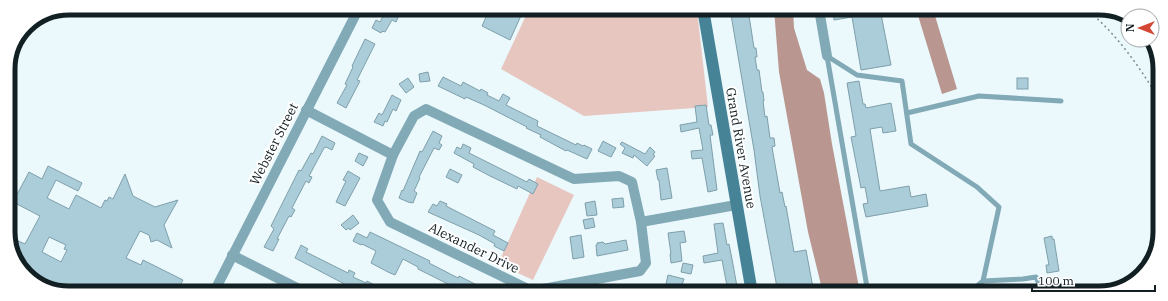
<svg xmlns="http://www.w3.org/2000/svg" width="1168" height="301" font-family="'IBM Plex Serif',serif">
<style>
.green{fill:#e8c6c0}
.water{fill:#b99790}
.building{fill:#abcdd9;stroke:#7e9faa;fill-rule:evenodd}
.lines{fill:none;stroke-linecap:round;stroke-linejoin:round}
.path{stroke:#7f8c90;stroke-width:1.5;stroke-dasharray:2 3;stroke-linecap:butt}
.lane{stroke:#82a9b6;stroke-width:5}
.street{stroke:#82a9b6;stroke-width:10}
.secondary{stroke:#468396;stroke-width:12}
.labels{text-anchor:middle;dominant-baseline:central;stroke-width:4;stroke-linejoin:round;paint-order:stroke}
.street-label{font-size:13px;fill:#121f23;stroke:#fff}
.rim{fill:none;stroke:#121f23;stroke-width:5}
</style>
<rect width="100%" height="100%" fill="#ebf9fd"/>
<g class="green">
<path d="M529,9L697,10L708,107L584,116L501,69Z"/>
<path d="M1143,40H1150L1159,57V72Z"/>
<path d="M537,177L574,195L533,280L498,264Z"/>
</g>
<g class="water">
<path d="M774,9H793L794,28L807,70L820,79L824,93L832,144L860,293H823L808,232L779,72Z"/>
<path d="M916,9H933L957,89L942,94Z"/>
</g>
<g class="building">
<path d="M387,8H402L396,22L392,20L385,32L382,31L381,33L372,28L376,20L380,22Z"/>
<path d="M490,8L524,9L510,40L482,26Z"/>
<path d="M730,9H748L754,48H756L757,57H755L757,70H759L762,92H763L764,101H763L765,117L767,116L770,138H774L775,146L772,147L780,193L782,192L785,207L786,206L794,252L806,250L814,293H778L760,196L754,150Z"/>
<path d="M833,9H880L891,65L861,70L852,17L834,20Z"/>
<path d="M365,39L375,44L357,80L360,81L346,108L337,103L347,85L345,84L353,67L352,66Z"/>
<path d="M428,72L430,81L420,82L419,74Z"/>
<path d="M443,77L461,86L463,82L480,91L481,89L488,93L487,95L499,101L503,94L510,98L506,105L538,121L537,126L576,145L577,143L583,146L584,145L592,149L587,159L567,150L566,151L540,137L541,135L526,128L527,127L484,105L466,97L465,99L438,86Z"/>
<path d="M408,78L414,87L406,93L399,84Z"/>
<rect x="1017" y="78" width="11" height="11"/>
<path d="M859,81L863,104H865L866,108L891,103L896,131L883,133L882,127L870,129L880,191L909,186L911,197L926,194L928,206L866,217L863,204L868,203L865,187L861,188L851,137L856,136L847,83Z"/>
<path d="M392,95L401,100L396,111L393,109L387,122L385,121L383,126L374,122L379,113L382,115Z"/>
<path d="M706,105L709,125H711L713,135H710L717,190L708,192L702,158L692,159L691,151L703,150L699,128L681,132L680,125L697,122L695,106Z"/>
<path d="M433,131L442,136L439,143L442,145L439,150L434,148L419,177L420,178L414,191L417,193L413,203L408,202L399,198L402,190L403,191L420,151L422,152Z"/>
<path d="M322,136L335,143L332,150L326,147L324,148L309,176L312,177L309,183L306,181L292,208L295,210L291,217L289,216L277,239H279L273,251L264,247L274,229L271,226L299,170L301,171L311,153L313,154Z"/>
<path d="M603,141L616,148L611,157L598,151Z"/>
<path d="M622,142L645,154L650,147L655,152L653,155L655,156L647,166L634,155L633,158L622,153L625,148L620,144Z"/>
<path d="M463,144L471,148L469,153L527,182L529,179L538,184L533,194L518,186L517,189L490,176L473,167L474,164L454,153L457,147L461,149Z"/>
<path d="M359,153L368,157L363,166L355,161Z"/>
<path d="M48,166L82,183L78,191L56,180L47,198L69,209L76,195L101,208L105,200L107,201L109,197L113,199L125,174L133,196L155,207L178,200L164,225L172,248L157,240L151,242L149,235L140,231L126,258L141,265L143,260L183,280L177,292H57L26,275L9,244V237L25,244L40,216L13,202L29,172L42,179ZM49,237L66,245L64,249L67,250L61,262L42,252Z"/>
<path d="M667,168L672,198L661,200L659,180H658L656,170Z"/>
<path d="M450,169L462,175L458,183L446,177Z"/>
<path d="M348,171L360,178L345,206L336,202L346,181L343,180Z"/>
<path d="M623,198L624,207L613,208L612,199Z"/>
<path d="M440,201L447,204L446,206L495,231L493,235L508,243L504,251L494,246L495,244L479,235L428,212L433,204L437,206Z"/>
<path d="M595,201L597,215L587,216L585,203Z"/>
<path d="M353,215L359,223L350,230L349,228L346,230L341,225Z"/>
<path d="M593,218L595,227L585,229L583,220Z"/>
<path d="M723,223L727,245L729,244L732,259L738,292H724L723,286H727L722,260L704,263L703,256L718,253L714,224Z"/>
<path d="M684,231L686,242L680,243L682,261L671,263L670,254H671L668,233Z"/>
<path d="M370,232L430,261L429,263L458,278L459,276L491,292H464L418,269V267L403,259L395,275L388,272L371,263L376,251L362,244L361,245L353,241L357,233L367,238Z"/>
<path d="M581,235L584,257L573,259L570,237Z"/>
<path d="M1052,236V239H1054L1059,271L1047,273L1046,265H1049L1044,238Z"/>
<path d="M626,240L628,250L597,256L596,245H597V243L603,242L605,244Z"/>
<path d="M301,245L308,249L306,252L348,273L349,270L355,273L353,277L366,283L367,281L388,292H368L356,285L354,289L295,258Z"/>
<path d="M683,263L693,265L691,274L681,272Z"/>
<path d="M668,275L684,279L681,288L666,284Z"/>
</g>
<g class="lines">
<path class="path" d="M1086,9C1116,33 1139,66 1159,99"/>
<g class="lane">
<path d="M827,56L857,75L902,81L911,144L977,187L999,207L983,281L971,291L961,293"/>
<path d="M827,56L868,293"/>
<path d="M907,113L979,96L1061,101"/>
<path d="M983,281L1023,279L1036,277L1043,293"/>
</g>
<g class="street">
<path d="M819,9L827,56"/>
<path d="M426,109L574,179L619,176L632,182L641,222L646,263L640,271L532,291L390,222L377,200L393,155L414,116Z"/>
<path d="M306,110L393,155"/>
<path d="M641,222L736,205"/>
<path d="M232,255L305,292"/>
<path d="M214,292L359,8"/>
</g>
<path class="secondary" d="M703,9L752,293"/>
</g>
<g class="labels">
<g class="street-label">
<text transform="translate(274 144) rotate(-63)">Webster Street</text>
<text transform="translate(741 148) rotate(80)">Grand River Avenue</text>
<text transform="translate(474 248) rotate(26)">Alexander Drive</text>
</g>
</g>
<path d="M0 0H1168V301H0ZM69 15H1099A54 54 0 0 1 1153 69V232A54 54 0 0 1 1099 286H69A54 54 0 0 1 15 232V69A54 54 0 0 1 69 15Z" fill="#fff" fill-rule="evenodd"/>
<path class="rim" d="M69 15H1099A54 54 0 0 1 1153 69V232A54 54 0 0 1 1099 286H69A54 54 0 0 1 15 232V69A54 54 0 0 1 69 15Z"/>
<g transform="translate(1140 28) rotate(270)"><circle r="19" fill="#ffffff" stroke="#a0a5a7"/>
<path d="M0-3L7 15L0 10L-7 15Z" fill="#d34734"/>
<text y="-6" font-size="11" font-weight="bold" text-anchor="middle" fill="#121f23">N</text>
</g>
<path d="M1032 285v6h123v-6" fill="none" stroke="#121f23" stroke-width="2"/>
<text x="1038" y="285" font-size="12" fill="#121f23" stroke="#ffffff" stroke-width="3" paint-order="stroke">100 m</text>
</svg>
